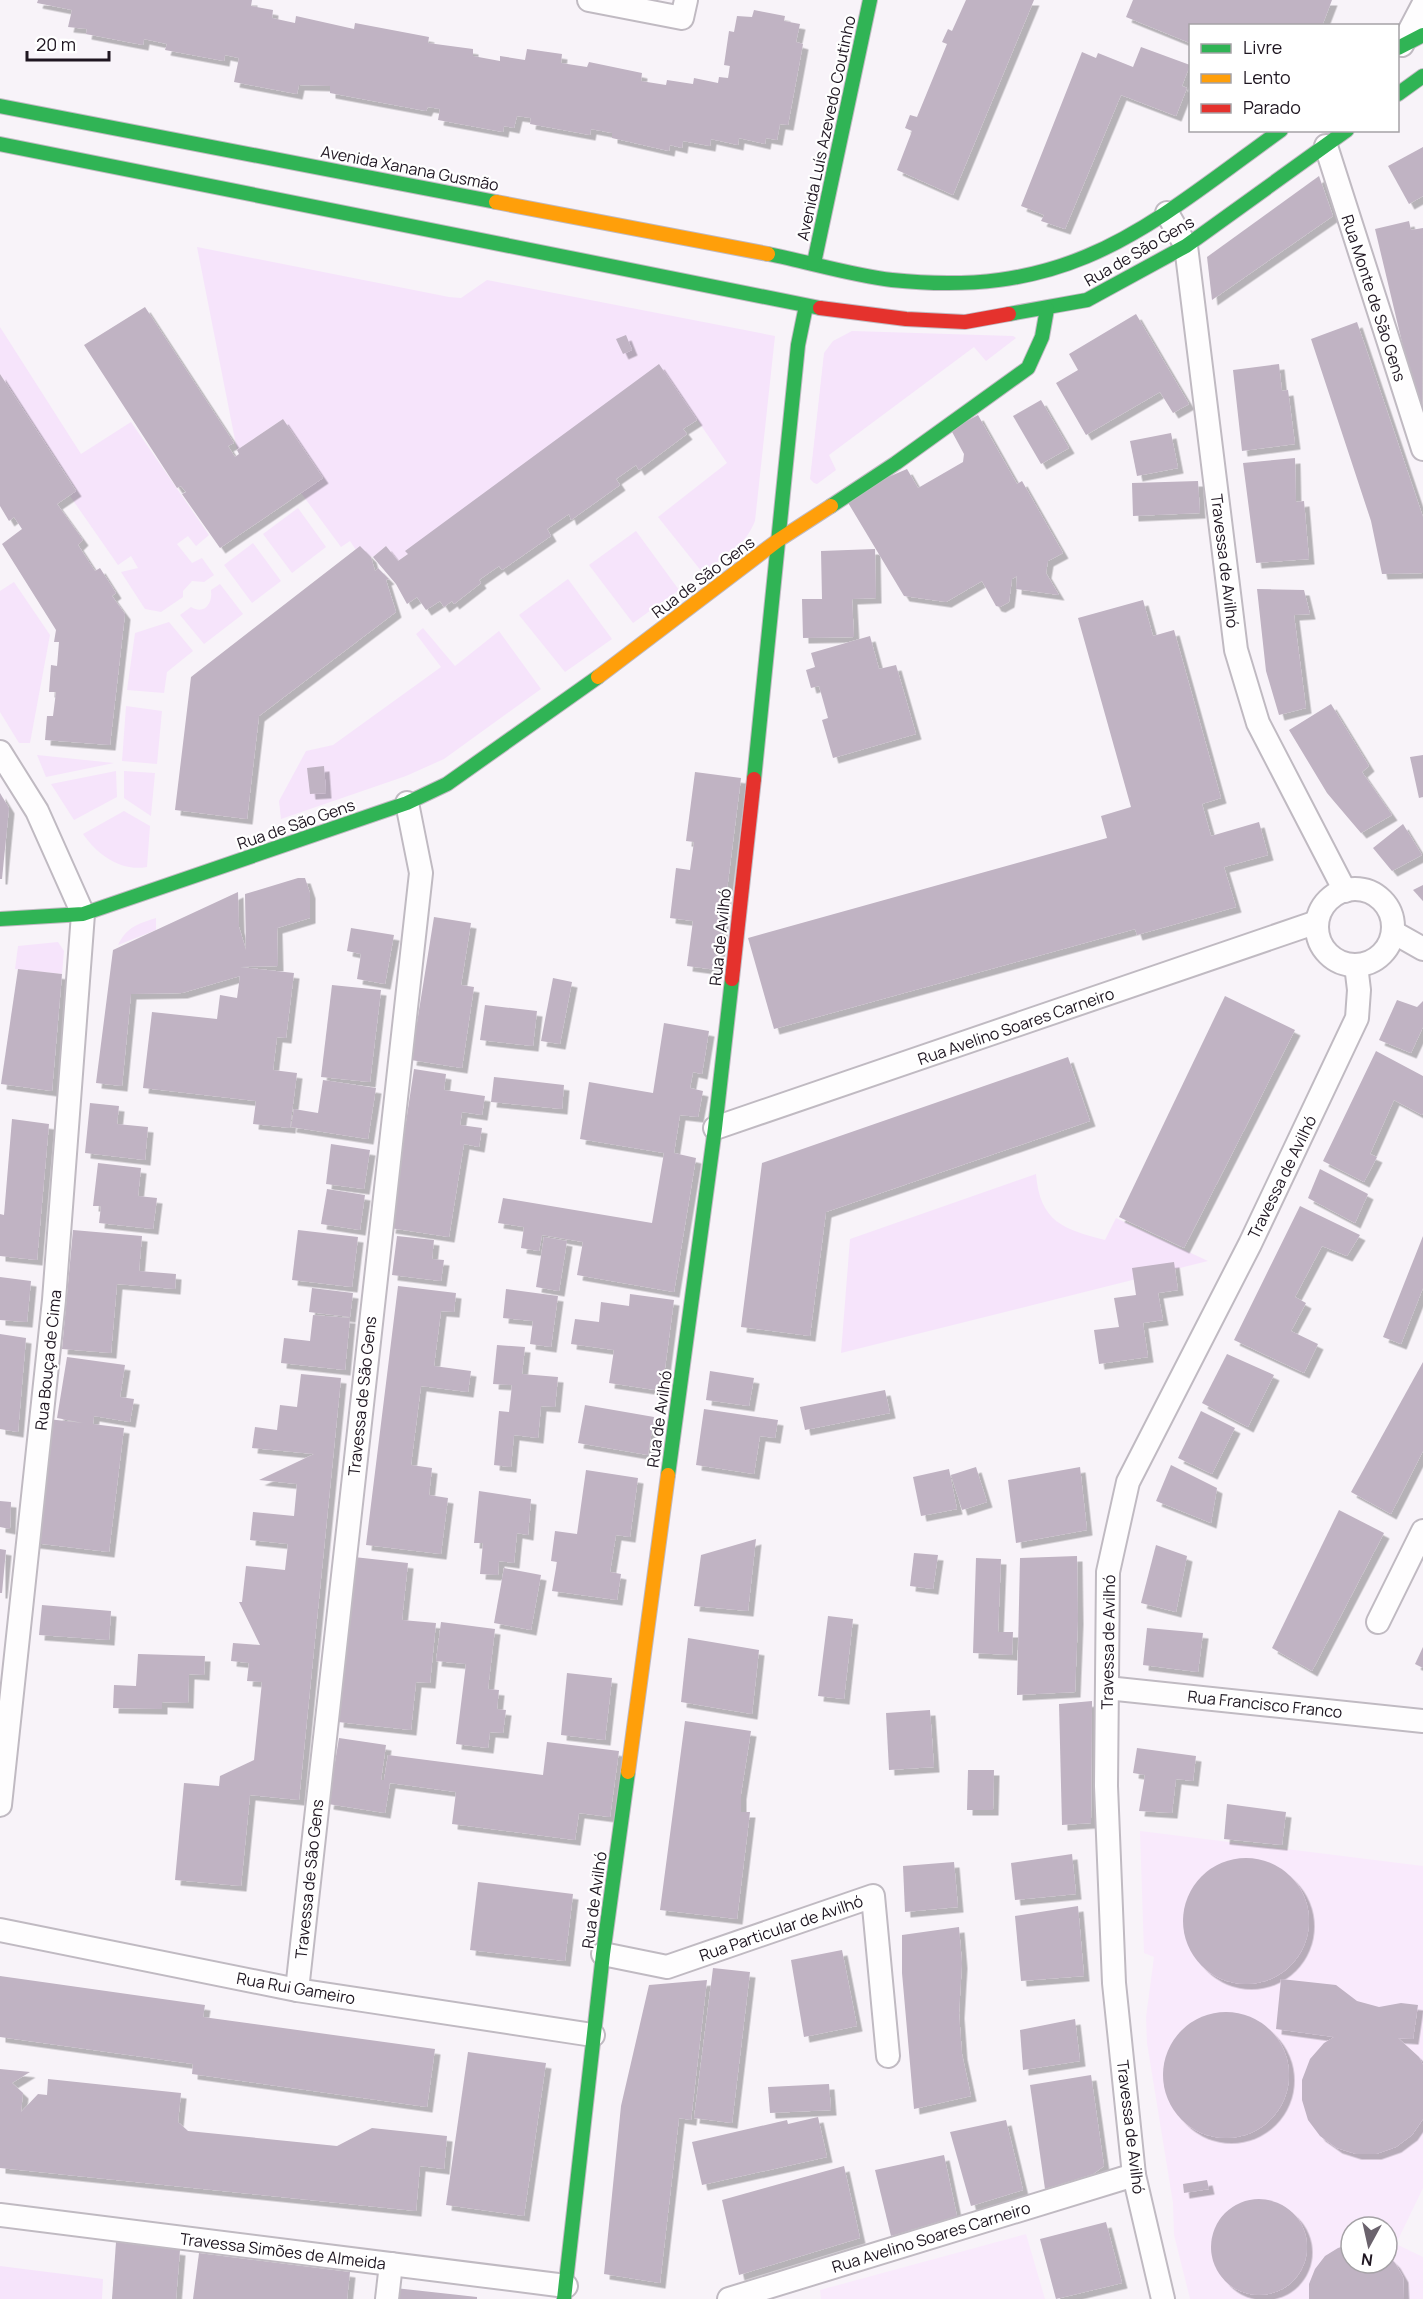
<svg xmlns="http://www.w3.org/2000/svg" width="1423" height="2299" font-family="Manrope,sans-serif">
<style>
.built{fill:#f9eafc;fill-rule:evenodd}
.green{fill:#f6e4fb}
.building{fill:#c0b3c3;filter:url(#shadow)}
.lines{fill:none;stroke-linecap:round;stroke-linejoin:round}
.street-casing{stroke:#c0bac2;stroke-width:26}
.fast-casing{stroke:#c0bac2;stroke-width:16}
.slow-casing{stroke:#c0bac2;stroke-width:16}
.jam-casing{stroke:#c0bac2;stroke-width:16}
.street{stroke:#fefdfe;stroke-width:22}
.fast{stroke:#30b455;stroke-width:14}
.slow{stroke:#ff9f0a;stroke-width:14}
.jam{stroke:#e5322d;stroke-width:14}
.labels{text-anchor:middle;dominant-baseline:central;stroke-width:4.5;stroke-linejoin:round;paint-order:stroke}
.street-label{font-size:16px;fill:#1f1621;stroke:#fff}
</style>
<defs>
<filter id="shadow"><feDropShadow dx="5.5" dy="5.5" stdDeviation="0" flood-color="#0004"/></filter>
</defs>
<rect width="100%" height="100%" fill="#f8f3f9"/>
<g class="built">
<path d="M1140,1831L1423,1866V2188L1396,2244L1423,2257V2299H1190L1174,2235L1173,2203L1147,2043L1146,2017L1154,1957L1144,1953ZM1351,2227H1387V2263H1351Z"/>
<path d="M1026,2234L1045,2299H821L820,2290Z"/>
</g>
<g class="green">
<path d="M197,247L449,297L461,298L487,280L775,336L755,521C745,546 725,557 702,572L658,517L727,463L659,365L406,551L408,554L398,561L386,546L373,557L356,550L350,541L341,547L301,493L323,478L283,419L237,450Z"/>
<path d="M0,327L81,454L131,422L209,535L196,546L188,536L177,544L192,563L202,558L214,575L204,582L192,581L183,591V597L161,612L145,609L121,572L138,568L131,556L118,565L70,496L76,490L0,374Z"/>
<path d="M852,331L1013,336L1016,338L986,361L974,347L829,455L836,470L817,484L814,483L810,479L824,353L833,341Z"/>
<path d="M298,508L326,547L292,573L263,534Z"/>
<path d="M636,531L679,590L633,623L589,565Z"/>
<path d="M253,543L281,581L252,603L224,565Z"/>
<path d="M568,579L612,639L565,672L519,615Z"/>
<path d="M14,582L50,635L30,743H19L0,712V591Z"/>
<path d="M220,584L243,614L204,644L180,615L191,607C204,615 213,604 211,590Z"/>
<path d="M169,622L193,651L167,672L164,693L127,690L135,633Z"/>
<path d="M423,628L455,666L499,631L541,689L444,759L406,776L281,819L279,801L306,751L333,745L441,667L416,634Z"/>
<path d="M126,706L162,711L157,764L122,761Z"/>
<path d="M37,755L114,763L46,777Z"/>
<path d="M116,771L117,797L74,820L51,784Z"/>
<path d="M124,771L155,773L151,816L124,798Z"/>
<path d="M124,811L150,826L147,867C120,872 97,854 83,834Z"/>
<path d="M156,918V930L118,945C127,927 137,924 156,918Z"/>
<path d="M58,942L64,951L62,974L15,969L18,946Z"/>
<path d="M1036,1174C1040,1222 1063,1229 1105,1240L1116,1218L1208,1261L841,1353L850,1239Z"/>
<path d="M0,2266L103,2279L102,2299H0Z"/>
</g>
<g class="building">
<path d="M38,0H252L251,6L273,10L272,18L295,23L296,16L354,29L355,23L429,37L428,43L473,49V56L500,61V56L525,60L527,49L562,54L561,63L587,67L589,62L642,73L641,81L666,85L667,80L693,84L694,78L718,83L719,77L728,78L730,66L724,65L729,31L734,32L737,16L752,17L754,10L785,16L784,21L800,24L796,42L803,44L788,125L780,124L777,140L766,138L765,144L739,138L738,145L711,139L710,146L683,141L682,148L670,145L669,151L612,138V133L591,129L590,135L530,124L531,118L517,116L514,128L504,126L503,132L438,120L440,109L428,107L426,111L330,93V86L299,85L297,94L234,82L239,58L225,55L224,61L165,50L167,44L144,39L143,45L86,34L87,29L68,27L72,10L37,3Z"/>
<path d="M966,0H1034L953,195L897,170L912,131L905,128L910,115L917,117L947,44L942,42L948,29L952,31Z"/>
<path d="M1133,0H1332L1322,26H1190V43L1126,17Z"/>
<path d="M1141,47L1190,65L1182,86L1187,88L1176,116L1121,95L1065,229L1041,221L1044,215L1021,206L1082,52L1096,58L1098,53L1133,67Z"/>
<path d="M1423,147V196L1409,204L1388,166Z"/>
<path d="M1319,176L1333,216L1212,300L1207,257Z"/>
<path d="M1409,221L1411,230L1423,228L1422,426L1375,229Z"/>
<path d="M145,307L234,443L228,446L235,457L239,454L237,450L283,419L323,478L220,548L182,494L186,492L181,486L177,488L84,345Z"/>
<path d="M1136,314L1189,404L1173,413L1160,392L1086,435L1056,383L1078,370L1069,354Z"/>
<path d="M1357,322L1423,517V573L1382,574L1371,521L1311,339Z"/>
<path d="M626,335L632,350L623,354L616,339Z"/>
<path d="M659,364L697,420L683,429L687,434L639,470L636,465L616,479L620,485L571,520L569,514L547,529L551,536L502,570L499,566L479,580L481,583L454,604L452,601L444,607L440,601L426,610L417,597L407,604L396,584L373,557L386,546L398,561L408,554L405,551Z"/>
<path d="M1279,364L1282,391L1288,390L1295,444L1242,451L1233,370Z"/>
<path d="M0,374L76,491L57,504L83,540L78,545L95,571L100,568L116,593L112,596L125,614L110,745L45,740L47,716H53L56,692H49L51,665L57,666L59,642H54L56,630L2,544L22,529L14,517L9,521L0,506Z"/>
<path d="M1041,400L1069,448L1041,464L1013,416Z"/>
<path d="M978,415L1017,484L1022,481L1063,553L1048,561L1046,573L1059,595L1016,589L1017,576L1012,579L1009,602L1000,607L996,606L982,581L946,602L904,596L844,496L907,469L918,488L963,462L964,454L951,430Z"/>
<path d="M1171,433L1178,468L1137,476L1130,441Z"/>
<path d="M1295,458L1296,502L1304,501L1309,559L1256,563L1243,463Z"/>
<path d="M1198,481L1200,513L1133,516L1132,483Z"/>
<path d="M360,546L371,557L375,571L378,568L389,579L386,580L396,612L259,716L247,819L175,810L191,677Z"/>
<path d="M875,549L876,598L852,599L854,637L803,638L802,599H822L821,551Z"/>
<path d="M1257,589L1304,590L1310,614L1294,615L1306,708L1279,715L1266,671Z"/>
<path d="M1143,600L1153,636L1174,630L1221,798L1202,804L1211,836L1259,822L1268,855L1224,867L1236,907L1137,935L1135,929L774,1029L748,938L1107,838L1101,816L1131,807L1078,618Z"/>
<path d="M870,636L879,669L896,665L916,734L833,758L822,720L828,718L819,686L811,688L806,670L815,667L811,653Z"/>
<path d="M1331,704L1369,766L1362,772L1392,815L1361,833L1327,793L1289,730Z"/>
<path d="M1423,755V797L1419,798L1410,757Z"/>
<path d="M324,766L326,793L310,794L307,768Z"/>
<path d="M695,772L741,778L717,970L687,966L693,921L670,918L676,868L690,870L694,842L686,841Z"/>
<path d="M0,793L9,808L2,879H0Z"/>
<path d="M1403,824L1422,855L1392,871L1373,848Z"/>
<path d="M298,878H305L310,893V918L277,928L278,966L240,967L294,973L286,1038L277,1037L273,1070L297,1073L290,1128L253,1124L256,1101L143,1088L152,1012L217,1019L220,995L237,998L240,976L182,993L131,994L122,1086L96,1083L113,950L238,892L239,927L246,950L245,894Z"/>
<path d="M1423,885V901L1413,890Z"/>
<path d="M434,917L471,923L461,985L474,987L462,1068L411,1060Z"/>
<path d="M351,928L394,935L385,984L357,979L361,954L347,951Z"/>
<path d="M18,969L62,974L52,1091L1,1084Z"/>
<path d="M553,978L572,982L560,1044L541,1041Z"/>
<path d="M332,985L381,990L370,1082L321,1077Z"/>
<path d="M1225,996L1295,1030L1184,1248L1119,1217Z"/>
<path d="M1397,1000L1417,1007L1423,1001V1027L1411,1053L1379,1040Z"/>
<path d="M485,1005L537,1011L533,1046L480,1040Z"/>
<path d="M664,1023L709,1031L702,1074L693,1072L690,1088L703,1091L698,1117L680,1115L674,1153L696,1158L674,1292L577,1275L583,1242L542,1235L539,1251L521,1248L524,1227L498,1223L503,1198L652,1223L664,1153L580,1139L589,1082L653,1093Z"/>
<path d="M1376,1051L1423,1076V1113L1422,1115L1394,1100L1370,1154L1377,1157L1364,1182L1323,1161Z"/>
<path d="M1068,1057L1090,1121L826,1212L810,1336L741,1327L762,1163Z"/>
<path d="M414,1069L446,1074L444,1090L485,1096L482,1115L462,1112L460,1125L482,1128L479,1147L464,1144L449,1237L390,1228Z"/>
<path d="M494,1077L564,1085L562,1109L491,1102Z"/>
<path d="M323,1080L376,1088L368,1139L291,1127L294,1109L318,1113Z"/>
<path d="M90,1103L119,1106L117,1124L148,1127L145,1160L85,1153Z"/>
<path d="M12,1119L49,1124L37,1260L0,1256V1214L4,1215Z"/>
<path d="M331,1144L370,1150L364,1189L326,1184Z"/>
<path d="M98,1163L141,1168L138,1196L157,1198L153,1229L99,1223L101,1206H93Z"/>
<path d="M1320,1169L1368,1194L1355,1223L1308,1198Z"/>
<path d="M327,1189L365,1195L360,1230L321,1224Z"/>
<path d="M1300,1206L1360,1235L1347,1256L1322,1246L1295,1297L1306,1303L1291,1331L1318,1344L1304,1373L1234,1340Z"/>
<path d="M73,1230L142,1236L139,1271L176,1274L175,1289L117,1284L111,1353L62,1349Z"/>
<path d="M298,1230L358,1237L352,1287L292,1280Z"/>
<path d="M397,1236L434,1240L432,1259L444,1260L441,1281L392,1275Z"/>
<path d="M1423,1236V1288L1401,1344L1383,1337Z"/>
<path d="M544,1237L567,1241L559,1291L536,1287Z"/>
<path d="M1174,1262L1178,1290L1158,1293L1163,1320L1143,1323L1148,1357L1099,1364L1094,1330L1119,1327L1114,1298L1136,1295L1132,1268Z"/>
<path d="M0,1277L31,1281L27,1322L0,1320Z"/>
<path d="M398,1286L456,1293L454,1312L441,1311L434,1366L471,1371L468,1392L421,1386L411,1465L432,1468L429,1495L448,1498L441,1554L366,1545Z"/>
<path d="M312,1288L353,1293L350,1317L309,1312Z"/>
<path d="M506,1289L558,1296L551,1347L530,1344L533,1321L503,1318Z"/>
<path d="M630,1294L674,1300L662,1391L609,1383L614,1350L571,1344L575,1319L599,1322L601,1302L629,1306Z"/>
<path d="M313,1315L350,1318L345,1370L281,1363L284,1338L310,1341Z"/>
<path d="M0,1334L26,1338L18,1432L0,1429Z"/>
<path d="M497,1345L525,1347L522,1374L558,1377L555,1407L541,1406L538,1438L514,1435L511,1467L494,1465L499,1411L509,1412L512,1385L493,1384Z"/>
<path d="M1227,1354L1274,1375L1248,1427L1202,1403Z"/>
<path d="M67,1357L125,1365L120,1397L134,1399L130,1422L94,1416L93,1424L124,1428L109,1552L34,1543L48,1419L83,1423L57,1418Z"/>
<path d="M1423,1362V1451L1391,1514L1351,1492Z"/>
<path d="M710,1371L754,1378L749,1406L706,1400Z"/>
<path d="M301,1374L341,1378L299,1800L250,1795L241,1886L175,1880L184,1783L219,1786L220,1776L254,1760L262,1682L247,1681L249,1663L231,1661L233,1643L260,1645L239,1602H242L246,1566L285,1570L288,1544L250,1540L253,1512L294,1516L297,1484L259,1480L314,1454L252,1448L255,1427L277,1430L280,1405L297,1407Z"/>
<path d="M885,1390L890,1413L805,1430L800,1407Z"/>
<path d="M585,1405L654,1417L648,1455L578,1443Z"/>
<path d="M704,1409L778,1420L775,1438L760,1436L754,1474L696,1465Z"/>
<path d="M1201,1411L1235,1428L1212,1474L1178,1458Z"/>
<path d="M1171,1465L1217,1488L1211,1523L1156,1501Z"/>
<path d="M976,1467L987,1502L962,1510L951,1475Z"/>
<path d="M1080,1467L1087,1530L1016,1543L1008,1480Z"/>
<path d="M949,1469L957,1509L921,1516L913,1477Z"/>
<path d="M586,1470L638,1478L630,1537L616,1535L610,1572L621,1574L617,1600L552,1591L557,1562L551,1561L555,1531L577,1534Z"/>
<path d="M479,1491L531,1499L528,1535L517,1533L514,1563L499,1561L498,1575L480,1574L483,1543H474Z"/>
<path d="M0,1501L11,1502L10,1529L0,1527Z"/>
<path d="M1339,1510L1384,1533L1312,1671L1272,1648Z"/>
<path d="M756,1539L748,1611L694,1606L701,1555Z"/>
<path d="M1156,1545L1187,1556L1176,1612L1141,1603Z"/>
<path d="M0,1549L6,1550L2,1593H0Z"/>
<path d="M914,1553L938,1555L933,1589L910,1586Z"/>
<path d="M1077,1556L1078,1619L1075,1692L1017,1695L1020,1558Z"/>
<path d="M354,1557L408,1563L402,1620L436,1623L430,1683L416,1682L411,1730L338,1722Z"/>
<path d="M976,1558L1001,1559L998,1632H1013L1012,1655L973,1653Z"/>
<path d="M504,1568L541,1575L531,1630L494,1623Z"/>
<path d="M42,1605L111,1611L109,1640L39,1635Z"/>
<path d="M828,1616L853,1619L844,1699L818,1696Z"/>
<path d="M441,1622L495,1629L488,1689L499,1690L497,1709L506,1710L503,1733L490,1732L488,1748L456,1744L466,1664L436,1661Z"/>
<path d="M1147,1628L1203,1633L1198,1672L1143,1665Z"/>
<path d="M688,1638L759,1650L752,1714L681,1702Z"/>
<path d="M1423,1647V1668L1415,1664Z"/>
<path d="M138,1654L205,1656L204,1675L189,1674L188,1703L162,1702V1709L113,1708L114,1685L136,1686Z"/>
<path d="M567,1673L612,1678L605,1740L561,1735Z"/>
<path d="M1092,1701L1091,1823L1062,1825L1059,1704Z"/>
<path d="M930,1710L934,1767L889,1770L886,1713Z"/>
<path d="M685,1721L751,1731L741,1794V1812H750L737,1919L660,1910Z"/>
<path d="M339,1738L386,1745L381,1780H384L388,1755L543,1775L547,1742L619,1751L610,1817L579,1813L575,1840L452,1824L456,1792L390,1783L385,1813L328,1804Z"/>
<path d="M1137,1748L1196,1756L1193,1781L1176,1779L1172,1813L1139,1811L1145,1775L1133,1773Z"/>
<path d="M968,1770H994L993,1810H967Z"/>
<path d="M1227,1804L1286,1812L1282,1845L1224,1839Z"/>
<path d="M1072,1854L1076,1894L1015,1900L1011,1863Z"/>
<circle cx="1246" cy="1921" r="63"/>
<path d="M954,1862L958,1907L905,1912L903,1866Z"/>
<path d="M478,1882L573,1894L565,1961L470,1950Z"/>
<path d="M1078,1906L1084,1976L1021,1981L1015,1916Z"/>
<path d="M959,1927L962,1963L959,2013L962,2054L971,2096L914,2109L902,1973V1935Z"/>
<path d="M842,1950L857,2026L804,2037L791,1960Z"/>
<path d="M713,1968L750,1972L732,2123L694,2118Z"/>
<path d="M0,1976L205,2005L203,2017L435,2049L427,2107L192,2074L193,2064L0,2037Z"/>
<path d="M1281,1979L1336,1985L1357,2001L1379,2007L1401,2003L1418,2005L1413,2039L1398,2038L1419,2057L1423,2065V2119L1412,2135L1396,2147L1376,2154H1356L1337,2148L1320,2136L1308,2120L1302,2100V2080L1310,2059L1324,2043L1334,2037L1276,2029Z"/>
<path d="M707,1980L691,2120L679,2118L660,2283L604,2274L621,2106L649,1985Z"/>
<circle cx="1226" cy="2075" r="63"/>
<path d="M1075,2019L1080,2061L1023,2070L1020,2030Z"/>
<path d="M468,2052L546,2063L524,2216L446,2205Z"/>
<path d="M0,2069L30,2072L12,2083L23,2093L21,2112L38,2094L47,2095L48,2079L181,2093L178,2122L188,2131L337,2146L372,2128L447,2136L444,2169L420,2166L416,2211L0,2168Z"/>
<path d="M1091,2075L1104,2166L1093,2174L1045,2189L1030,2085Z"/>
<path d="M829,2084L831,2110L770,2113L768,2087Z"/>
<path d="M818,2117L827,2157L702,2185L692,2142L787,2120L788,2124Z"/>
<path d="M1006,2120L1023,2190L971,2206L950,2132Z"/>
<path d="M944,2155L957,2216L891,2236L875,2170Z"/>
<path d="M844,2166L860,2238L739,2275L722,2200Z"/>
<path d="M1207,2180L1209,2189L1184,2193L1183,2184Z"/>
<circle cx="1259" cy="2247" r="48"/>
<path d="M1106,2222L1122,2283L1056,2299L1040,2239Z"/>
<path d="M116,2242L180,2250L176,2299H112Z"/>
<path d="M1351,2244V2263H1387V2255L1395,2263L1403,2277L1404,2299H1309V2284L1315,2269L1325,2256L1338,2248Z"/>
<path d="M199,2253L350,2272L347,2299H193Z"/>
<path d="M395,2288L477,2297V2299H394Z"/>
</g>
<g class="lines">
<defs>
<g id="street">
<path d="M589,0L682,18L686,0"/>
<path d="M1402,45L1423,5"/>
<path d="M1326,146L1423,449"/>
<path d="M1167,213L1186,246L1236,650L1258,723L1345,891"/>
<path d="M0,752L37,811L83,914L54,1300L0,1805"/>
<circle cx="1355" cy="927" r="38"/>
<path d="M1393,932L1423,949"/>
<path d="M715,1128L1317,922"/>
<path d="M1378,1622L1423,1531"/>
<path d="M1107,1688L1423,1721"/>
<path d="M0,1930L297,1990L593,2035"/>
<path d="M603,1954L667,1967L873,1896L888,2056"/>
<path d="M297,1990L421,873L407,803"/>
<path d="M0,2215L566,2286"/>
<path d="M387,2299L391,2264"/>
<path d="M729,2299L1134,2175"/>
<path d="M1163,2299L1134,2175L1114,1983L1106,1786L1108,1572L1128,1482L1250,1244L1357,1018L1359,990L1356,965"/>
</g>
<g id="fast">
<path d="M1398,48L1423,35"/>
<path d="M1398,94L1423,76"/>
<path d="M0,106L496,202"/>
<path d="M0,144L820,308"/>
<path d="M768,254C809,262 850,275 892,280C1072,299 1146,228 1281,130"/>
<path d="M814,263L870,0"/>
<path d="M1009,314L1087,300L1186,246L1347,130"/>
<path d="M831,506L896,463L1028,368L1042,337L1047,309"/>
<path d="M754,779L798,345L806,306"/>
<path d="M0,919L83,914L407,803L447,784L598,677"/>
<path d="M668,1475L715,1128L732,979"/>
<path d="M564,2299L603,1954L628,1772"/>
</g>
<g id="slow">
<path d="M496,202L768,254"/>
<path d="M598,677L777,541L831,506"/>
<path d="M628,1772L668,1475"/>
</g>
<g id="jam">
<path d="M820,308L906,319L965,322L1009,314"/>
<path d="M732,979L754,779"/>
</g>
</defs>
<use href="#street" class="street-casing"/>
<use href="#fast" class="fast-casing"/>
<use href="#slow" class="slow-casing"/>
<use href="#jam" class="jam-casing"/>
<use href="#street" class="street"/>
<use href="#fast" class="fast"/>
<use href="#slow" class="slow"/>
<use href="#jam" class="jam"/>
</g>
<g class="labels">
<g class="street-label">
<text transform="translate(826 128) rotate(-78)">Avenida Luís Azevedo Coutinho</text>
<text transform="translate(410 168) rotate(11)">Avenida Xanana Gusmão</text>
<text transform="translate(1139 251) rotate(-30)">Rua de São Gens</text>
<text transform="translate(1374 298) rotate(72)">Rua Monte de São Gens</text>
<text transform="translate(1225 561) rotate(83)">Travessa de Avilhó</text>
<text transform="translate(703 577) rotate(-37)">Rua de São Gens</text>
<text transform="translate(296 824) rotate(-19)">Rua de São Gens</text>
<text transform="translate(720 937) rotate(-84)">Rua de Avilhó</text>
<text transform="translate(1016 1026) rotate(-19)">Rua Avelino Soares Carneiro</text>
<text transform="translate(1282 1177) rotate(-64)">Travessa de Avilhó</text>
<text transform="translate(48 1360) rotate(-84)">Rua Bouça de Cima</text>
<text transform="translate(362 1396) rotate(-84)">Travessa de São Gens</text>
<text transform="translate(659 1419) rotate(-82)">Rua de Avilhó</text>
<text transform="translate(1108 1642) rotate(-89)">Travessa de Avilhó</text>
<text transform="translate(1265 1704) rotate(6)">Rua Francisco Franco</text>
<text transform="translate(309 1879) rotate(-84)">Travessa de São Gens</text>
<text transform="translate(594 1900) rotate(-82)">Rua de Avilhó</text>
<text transform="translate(781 1928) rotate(-19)">Rua Particular de Avilhó</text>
<text transform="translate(296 1988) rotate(10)">Rua Rui Gameiro</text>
<text transform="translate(1131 2127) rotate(83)">Travessa de Avilhó</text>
<text transform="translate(931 2237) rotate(-17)">Rua Avelino Soares Carneiro</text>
<text transform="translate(283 2251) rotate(7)">Travessa Simões de Almeida</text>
</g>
</g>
<rect x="1189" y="24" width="210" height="108" fill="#ffffff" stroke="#a5a2a6" stroke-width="1.5"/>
<rect x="1201" y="44" width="30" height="9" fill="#30b455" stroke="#a5a2a6" stroke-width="1.5"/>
<text x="1243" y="54" font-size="18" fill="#1f1621">Livre</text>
<rect x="1201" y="74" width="30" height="9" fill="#ff9f0a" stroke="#a5a2a6" stroke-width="1.5"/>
<text x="1243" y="84" font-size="18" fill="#1f1621">Lento</text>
<rect x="1201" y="104" width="30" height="9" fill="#e5322d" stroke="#a5a2a6" stroke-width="1.5"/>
<text x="1243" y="114" font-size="18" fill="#1f1621">Parado</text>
<g transform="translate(1369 2245) rotate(188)"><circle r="28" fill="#ffffff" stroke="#a5a2a6" stroke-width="1.5"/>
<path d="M0-4.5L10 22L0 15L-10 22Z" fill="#6b636d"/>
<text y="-9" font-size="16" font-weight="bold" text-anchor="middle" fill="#1f1621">N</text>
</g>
<path d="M27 51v9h82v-9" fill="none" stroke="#1f1621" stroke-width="3"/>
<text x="36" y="51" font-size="18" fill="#1f1621" stroke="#ffffff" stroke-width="4.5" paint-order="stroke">20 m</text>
</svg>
